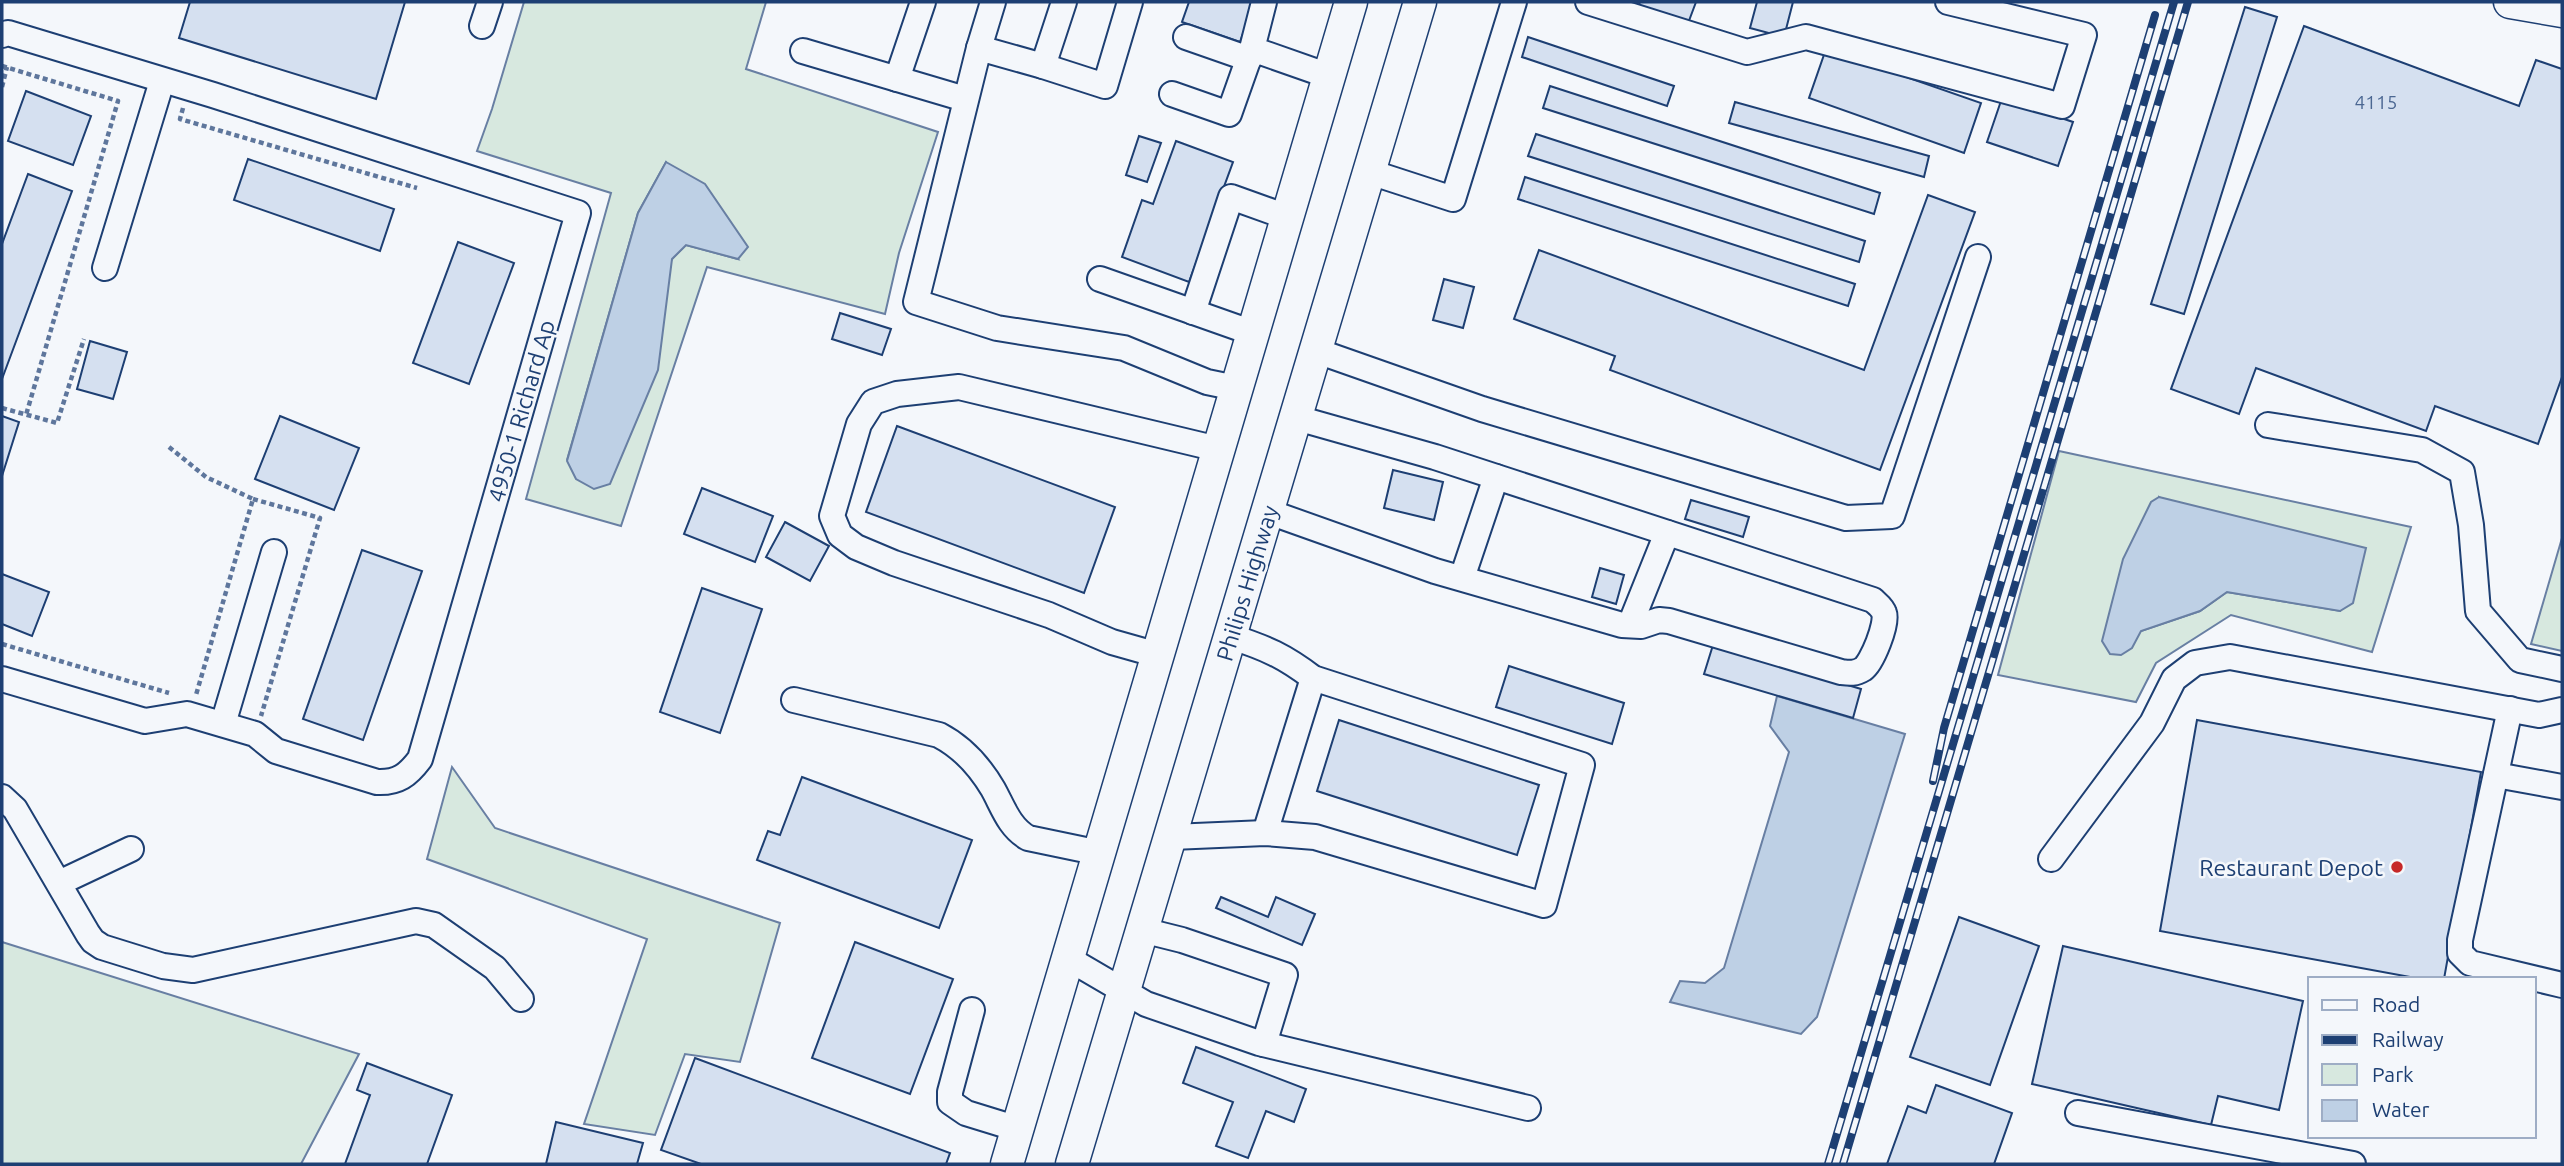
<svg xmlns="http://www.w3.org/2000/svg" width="2564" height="1166" font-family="Ubuntu,sans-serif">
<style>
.green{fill:#d7e8df;stroke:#687fa3;stroke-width:2;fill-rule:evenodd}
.water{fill:#bed0e5;stroke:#687fa3;stroke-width:2}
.building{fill:#d5e0f0;stroke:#1d3f73;stroke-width:2}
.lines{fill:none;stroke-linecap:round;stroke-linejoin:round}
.minor-casing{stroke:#1d3f73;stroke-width:28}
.major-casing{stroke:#1d3f73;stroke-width:35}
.path{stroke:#5e769c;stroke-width:4.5;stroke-dasharray:5 3.5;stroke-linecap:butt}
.minor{stroke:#f4f7fb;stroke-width:24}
.major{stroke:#f4f7fb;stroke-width:32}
.rail-casing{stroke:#1d3f73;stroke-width:8}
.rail{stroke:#f4f7fb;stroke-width:5;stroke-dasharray:16;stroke-linecap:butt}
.poi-dot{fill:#c62828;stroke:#f4f7fb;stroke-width:2.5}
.labels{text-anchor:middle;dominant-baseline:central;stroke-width:5;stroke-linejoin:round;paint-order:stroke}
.number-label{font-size:19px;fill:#4b6792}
.street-label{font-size:23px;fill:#1d3f73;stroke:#f4f7fb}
.poi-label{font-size:23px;fill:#1d3f73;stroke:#f4f7fb;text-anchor:end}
</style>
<rect width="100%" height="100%" fill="#f4f7fb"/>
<g class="green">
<path d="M524,2H766L746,69L938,132L899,253L885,314L707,267L621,526L526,499L611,193L477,151L492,109ZM666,162L738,259L686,245L672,259L567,460L638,213Z"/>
<path d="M2059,451L2411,527L2372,652L2231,615L2156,663L2136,702L1998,675ZM2159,497L2341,611L2227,592L2200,611L2141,631Z"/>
<path d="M2562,538V651L2531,644Z"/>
<path d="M452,767L495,828L780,923L740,1062L685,1054L655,1135L584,1124L647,939L427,859Z"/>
<path d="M2,942L359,1054L301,1164H2Z"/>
</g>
<g class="water">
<path d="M666,162L705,184L748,247L738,259L686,245L672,259L658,370L610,484L594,489L576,479L567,461L638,213Z"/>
<path d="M2159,497L2366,548L2353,603L2340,611L2227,592L2200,611L2141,631L2132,648L2121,655L2110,654L2102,641L2123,559L2151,502Z"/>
<path d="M1777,696L1905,734L1817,1017L1801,1034L1670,1002L1680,981L1705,983L1724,968L1789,752L1770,726Z"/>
</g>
<g class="building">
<path d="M190,2H405L376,99L179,38Z"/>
<path d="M1189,2H1254L1240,42L1182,22Z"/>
<path d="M1640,2H1696L1687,26L1637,9Z"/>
<path d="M1757,2H1793L1784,37L1750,28Z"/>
<path d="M2245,7L2277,17L2184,314L2151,304Z"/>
<path d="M2304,26L2519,106L2536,60L2562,69V377L2538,444L2435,406L2426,431L2256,368L2239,414L2171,389Z"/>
<path d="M1528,37L1674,86L1667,106L1522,57Z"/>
<path d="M1826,49L1981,103L1964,153L1809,98Z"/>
<path d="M1550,86L1880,193L1874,214L1543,108Z"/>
<path d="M26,91L91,116L73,165L8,141Z"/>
<path d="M2002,98L2073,122L2058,166L1987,142Z"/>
<path d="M1735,102L1929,156L1924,177L1729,123Z"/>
<path d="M1536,134L1865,241L1859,262L1528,156Z"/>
<path d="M1139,136L1161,143L1147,182L1126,175Z"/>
<path d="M1176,141L1233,162L1189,282L1122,257L1142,200L1153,204Z"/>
<path d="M248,159L394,209L380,251L234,200Z"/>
<path d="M28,174L72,191L2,379V244Z"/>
<path d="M1525,177L1855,284L1848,306L1518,199Z"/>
<path d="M1928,195L1975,212L1880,470L1610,370L1615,356L1514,319L1539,250L1864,370Z"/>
<path d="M458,242L514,263L469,384L413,363Z"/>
<path d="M1444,279L1474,287L1463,328L1433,320Z"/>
<path d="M840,313L891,329L882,355L832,339Z"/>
<path d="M90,341L127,352L113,399L77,389Z"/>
<path d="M2,416L19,422L2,476Z"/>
<path d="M280,416L359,448L334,510L255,479Z"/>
<path d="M897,426L1115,507L1084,593L866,512Z"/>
<path d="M1393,470L1443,482L1434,520L1384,508Z"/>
<path d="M702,488L773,516L755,562L684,534Z"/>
<path d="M1691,500L1749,517L1743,537L1685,519Z"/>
<path d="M785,522L829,546L810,581L766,557Z"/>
<path d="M362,550L422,571L363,740L303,719Z"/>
<path d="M1600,568L1624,575L1616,604L1592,597Z"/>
<path d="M2,574L49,592L32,636L2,624Z"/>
<path d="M702,588L762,609L720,733L660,712Z"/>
<path d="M1713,645L1861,689L1853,718L1704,674Z"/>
<path d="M1509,666L1624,703L1612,744L1496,707Z"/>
<path d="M1339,720L1539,785L1517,855L1317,791Z"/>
<path d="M2197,720L2481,772L2444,979H2421L2160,931Z"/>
<path d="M802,777L972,840L939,928L757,860L768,831L780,835Z"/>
<path d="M1221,897L1268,917L1276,897L1315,914L1302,945L1216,908Z"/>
<path d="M1959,917L2039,946L1990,1085L1910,1057Z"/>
<path d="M855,942L953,979L910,1094L812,1058Z"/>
<path d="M2063,946L2303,1001L2279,1110L2218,1096L2211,1125L2032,1084Z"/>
<path d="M1196,1047L1306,1089L1294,1122L1266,1111L1248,1158L1216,1146L1233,1102L1183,1083Z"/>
<path d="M695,1058L950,1153L946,1164H701L661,1150Z"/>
<path d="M367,1063L452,1095L427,1164H345L370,1095L357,1090Z"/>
<path d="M1936,1085L2012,1113L1994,1164H1887L1908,1106L1926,1113Z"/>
<path d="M556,1122L643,1143L637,1164H546Z"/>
</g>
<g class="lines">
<defs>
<g id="minor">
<path d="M1064,2L1043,66L979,48L916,302L997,328L1124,348L1207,382L1236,388"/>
<path d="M1264,2L1252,49L1329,76"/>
<path d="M1588,2L1747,52L1806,37L2062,106L2084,35L1948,2"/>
<path d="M482,26L490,2"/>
<path d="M2,35L8,33L213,95L578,213L420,759C408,775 398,783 377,782L276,751L255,734L187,714L145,721L2,679"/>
<path d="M1186,37L1249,59"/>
<path d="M979,48L993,2"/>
<path d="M803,51L965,99"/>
<path d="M1043,66L1105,86L1130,2"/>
<path d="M897,79L923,2"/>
<path d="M1172,94L1229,114L1252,49"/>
<path d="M1370,172L1453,199L1514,2"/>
<path d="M105,268L162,81"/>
<path d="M1100,279L1253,333"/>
<path d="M1193,312L1231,197L1287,217"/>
<path d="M1317,351L1482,409L1846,518L1892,516L1978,257"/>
<path d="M2268,425L2422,450L2462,472L2471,525L2478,611L2520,660L2562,669"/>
<path d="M1269,512L1435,571L1622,625L1641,626L1659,620L1669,621L1841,672C1849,673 1855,674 1863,669C1872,663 1888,623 1884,613C1882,607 1877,604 1873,600L1435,457L1297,418"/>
<path d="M1462,578L1496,477"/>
<path d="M1630,625L1667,533"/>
<path d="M1158,655L1112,642L1049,615L894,563L856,547L840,535L832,516L859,424L873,402L897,394L959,387L1218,449"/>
<path d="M794,700L939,735C962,747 980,767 993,789C1003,807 1009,827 1028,838L1100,853"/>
<path d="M2510,709L2460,940V953L2470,963L2562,985"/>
<path d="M223,724L274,552"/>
<path d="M2496,775L2562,787"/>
<path d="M2,797L15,809L88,934L93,941L102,947L163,966L193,970L416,921L434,925L495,968L521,999"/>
<path d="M1265,833L1313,678"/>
<path d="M1172,837L1265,833L1315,837L1544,905L1582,765L1313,678C1284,656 1266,648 1232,637"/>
<path d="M2051,859L2152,723L2174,679L2195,663L2230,657L2539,715L2562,710"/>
<path d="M59,883L131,849"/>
<path d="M1142,930L1182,940L1285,975L1264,1044"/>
<path d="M1069,959L1146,1004L1259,1043L1528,1108"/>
<path d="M972,1010L950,1092V1102L966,1113L1018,1129"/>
<path d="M2078,1113L2353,1164"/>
</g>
<g id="major">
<path d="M2510,2L2562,11"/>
<path d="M1007,1164L1351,2"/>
<path d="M1072,1164L1420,2"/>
</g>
</defs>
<use href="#minor" class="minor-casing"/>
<use href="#major" class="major-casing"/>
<g class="path">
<path d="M2,66L118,101L26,415"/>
<path d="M2,87L7,67"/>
<path d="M183,108L180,119L417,188"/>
<path d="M2,408L57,423L84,339"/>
<path d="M169,447L206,477L253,499L196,695"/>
<path d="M253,499L320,518L261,716"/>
<path d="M2,644L169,693"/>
</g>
<use href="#minor" class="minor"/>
<use href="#major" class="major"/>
<defs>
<g id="rail">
<path d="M1933,781L1944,728L2155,15"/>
<path d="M1828,1164L2174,2"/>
<path d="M1843,1164L2188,2"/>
</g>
</defs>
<use href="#rail" class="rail-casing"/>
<use href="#rail" class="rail"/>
</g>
<circle class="poi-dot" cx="2397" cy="867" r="7"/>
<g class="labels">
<g class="number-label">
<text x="2376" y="102">4115</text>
</g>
<g class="street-label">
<text transform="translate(521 411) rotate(-74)">4950-1 Richard Ap</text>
<text transform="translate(1247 583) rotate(-73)">Philips Highway</text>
</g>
<g class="poi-label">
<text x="2383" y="867">Restaurant Depot</text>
</g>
</g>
<rect width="2564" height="1166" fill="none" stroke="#1d3f73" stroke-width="7"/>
<rect x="2308" y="977" width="228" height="161" fill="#f4f7fb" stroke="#9eadc5" stroke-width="2"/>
<rect x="2322" y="1000" width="35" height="10" fill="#f4f7fb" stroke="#9eadc5" stroke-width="2"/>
<text x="2372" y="1012" font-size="21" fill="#1d3f73">Road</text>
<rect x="2322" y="1035" width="35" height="10" fill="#1d3f73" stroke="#9eadc5" stroke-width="2"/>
<text x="2372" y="1047" font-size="21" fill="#1d3f73">Railway</text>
<rect x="2322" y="1064" width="35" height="21" fill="#d7e8df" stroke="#9eadc5" stroke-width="2"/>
<text x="2372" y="1082" font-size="21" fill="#1d3f73">Park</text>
<rect x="2322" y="1100" width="35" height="21" fill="#bed0e5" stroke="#9eadc5" stroke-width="2"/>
<text x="2372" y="1117" font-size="21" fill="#1d3f73">Water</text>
</svg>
